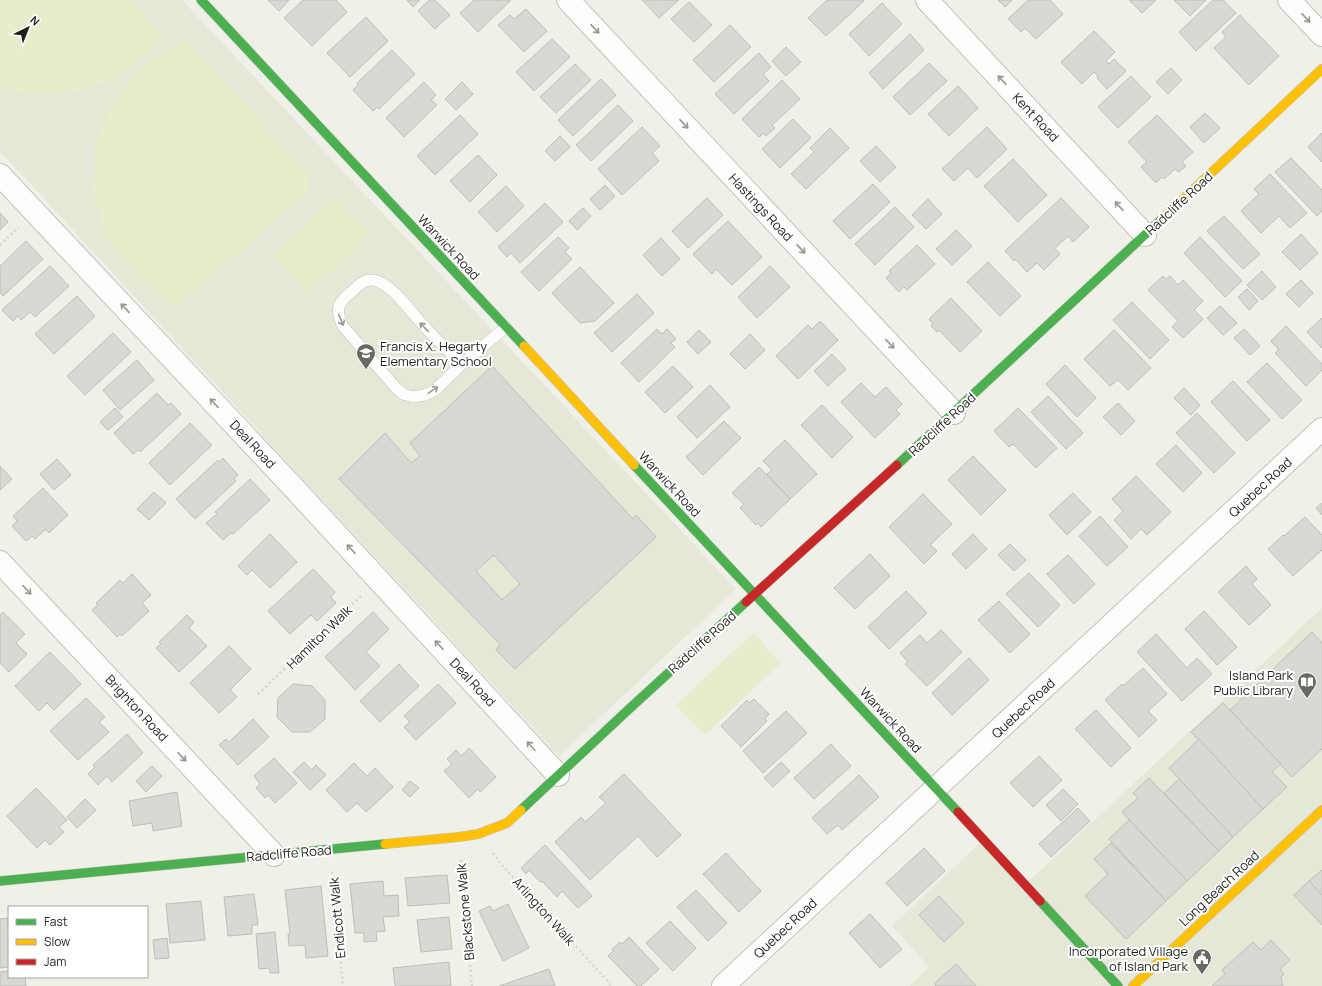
<svg xmlns="http://www.w3.org/2000/svg" width="1322" height="986" font-family="Manrope,sans-serif">
<style>
.built{fill:#e5e7d7}
.green{fill:#e8eccb}
.building{fill:#d8d9d3;stroke:#bebeb9;fill-rule:evenodd}
.lines{fill:none;stroke-linecap:round;stroke-linejoin:round}
.lane-casing{stroke:#c2c2bd;stroke-width:12}
.street-casing{stroke:#c2c2bd;stroke-width:24}
.fast-casing{stroke:#c2c2bd;stroke-width:10}
.slow-casing{stroke:#c2c2bd;stroke-width:10}
.jam-casing{stroke:#c2c2bd;stroke-width:10}
.path{stroke:#d6d6d4;stroke-width:2.5;stroke-dasharray:2 3;stroke-linecap:butt}
.lane{stroke:#fdfdfc;stroke-width:11}
.street{stroke:#fdfdfc;stroke-width:22}
.fast{stroke:#4caf50;stroke-width:9}
.slow{stroke:#ffc107;stroke-width:9}
.jam{stroke:#c62828;stroke-width:9}
.oneway{stroke:#999a96}
.labels{text-anchor:middle;dominant-baseline:central;stroke-width:4;stroke-linejoin:round;paint-order:stroke}
.street-label{font-size:13px;fill:#1f201a;stroke:#fff}
.poi-label{font-size:13px;fill:#1f201a;stroke:#fff;text-anchor:end}
</style>
<rect width="100%" height="100%" fill="#eff0e8"/>
<g class="built">
<path d="M0,0H182L736,589L559,756L0,151Z"/>
<path d="M1322,608V986H910L929,967L892,926L986,837L1028,882Z"/>
</g>
<g class="green">
<path d="M0,0H132L165,35L152,51L115,79L70,94H23L0,86Z"/>
<path d="M187,39L310,176L307,194L176,308L136,276L107,239L93,194L95,145L113,100L145,63Z"/>
<path d="M336,196L371,233L308,295L272,257Z"/>
<path d="M753,633L781,663L705,735L676,705Z"/>
</g>
<g class="building">
<path d="M268,0H289L279,11Z"/>
<path d="M303,0H336L347,12L312,46L284,18Z"/>
<path d="M407,0H420L413,7Z"/>
<path d="M429,0H435L450,15L435,29L418,11Z"/>
<path d="M474,0H511L478,32L460,13Z"/>
<path d="M642,0H679L659,18Z"/>
<path d="M827,0H863L864,1L826,36L808,18Z"/>
<path d="M998,0H1012L1005,7Z"/>
<path d="M1028,0H1050L1063,14L1036,39L1025,28L1021,32L1008,19Z"/>
<path d="M1129,0H1156L1142,13Z"/>
<path d="M1174,0H1206L1190,16Z"/>
<path d="M1213,0H1223L1236,13L1196,51L1179,32Z"/>
<path d="M689,2L712,25L694,42L671,19Z"/>
<path d="M882,3L902,24L869,56L849,34Z"/>
<path d="M526,9L547,31L524,52L498,25L510,15L514,19Z"/>
<path d="M1240,15L1279,56L1249,85L1214,48L1226,37L1222,32Z"/>
<path d="M366,17L388,41L350,77L327,53Z"/>
<path d="M730,25L751,47L714,82L693,60Z"/>
<path d="M1094,31L1115,52L1106,61L1109,64L1114,59L1126,71L1107,89L1097,78L1098,76L1094,72L1082,84L1061,62Z"/>
<path d="M910,34L924,50L883,89L869,73Z"/>
<path d="M552,39L570,57L534,91L516,72Z"/>
<path d="M786,47L801,62L786,76L772,61Z"/>
<path d="M392,50L415,74L379,109L377,107L373,111L353,90L358,85L357,83Z"/>
<path d="M759,53L771,67L763,74L769,81L734,114L715,94Z"/>
<path d="M929,63L947,81L910,115L893,97Z"/>
<path d="M575,64L591,80L556,113L540,97Z"/>
<path d="M1171,68L1182,80L1168,94L1156,82Z"/>
<path d="M1131,76L1151,97L1118,128L1098,107Z"/>
<path d="M601,79L616,95L573,136L558,120Z"/>
<path d="M782,80L800,99L772,125L775,128L766,136L764,133L759,137L742,119Z"/>
<path d="M424,82L436,95L431,100L437,105L404,137L386,118Z"/>
<path d="M462,82L473,94L456,110L445,99Z"/>
<path d="M958,86L978,108L949,136L928,114Z"/>
<path d="M618,105L633,121L591,161L576,145Z"/>
<path d="M1205,113L1220,128L1204,143L1190,127Z"/>
<path d="M460,115L478,134L435,175L417,156Z"/>
<path d="M1157,115L1193,152L1182,162L1186,166L1179,172L1175,169L1164,179L1162,177L1156,183L1141,167L1147,162L1128,142Z"/>
<path d="M793,119L811,138L780,168L762,149Z"/>
<path d="M642,127L660,146L652,153L659,161L622,195L598,169Z"/>
<path d="M987,127L1007,149L977,178L968,168L954,181L942,169Z"/>
<path d="M830,128L849,148L806,189L791,174L814,152L810,148Z"/>
<path d="M1322,133V162L1308,147Z"/>
<path d="M560,136L570,147L555,161L545,151Z"/>
<path d="M876,146L896,167L880,182L860,161Z"/>
<path d="M478,155L497,175L470,202L450,181Z"/>
<path d="M1291,158L1322,190V211L1317,216L1275,172Z"/>
<path d="M1013,159L1047,195L1018,222L984,186Z"/>
<path d="M1270,174L1307,213L1290,228L1279,216L1261,233L1241,211L1259,194L1254,189Z"/>
<path d="M873,184L890,202L850,239L833,221Z"/>
<path d="M605,185L615,196L600,210L590,199Z"/>
<path d="M506,186L524,206L497,232L478,212Z"/>
<path d="M707,198L723,215L688,248L672,231Z"/>
<path d="M1061,198L1089,227L1073,242L1068,236L1055,248L1060,254L1044,270L1037,263L1027,272L1015,259L1014,261L1005,251Z"/>
<path d="M928,199L942,214L926,229L912,215Z"/>
<path d="M545,203L563,222L520,263L511,253L507,257L498,247Z"/>
<path d="M895,207L914,227L875,265L855,244Z"/>
<path d="M583,208L591,216L577,230L569,221Z"/>
<path d="M0,213L8,222L0,230Z"/>
<path d="M1224,216L1260,254L1243,269L1207,231Z"/>
<path d="M728,221L762,257L732,285L716,269L712,274L693,254Z"/>
<path d="M956,230L972,246L952,265L936,249Z"/>
<path d="M1301,234L1318,253L1300,270L1282,252Z"/>
<path d="M558,237L569,248L565,252L572,259L539,291L521,272Z"/>
<path d="M1200,237L1242,281L1225,297L1184,253Z"/>
<path d="M661,238L680,259L662,276L643,255Z"/>
<path d="M26,241L43,259L3,296L0,293V266Z"/>
<path d="M917,245L935,264L907,290L904,287L899,292L886,278L891,273L889,271Z"/>
<path d="M988,262L1021,296L1000,316L967,282Z"/>
<path d="M50,266L69,286L35,317L30,312L21,320L18,316L13,321L2,310Z"/>
<path d="M770,266L790,287L757,318L738,297Z"/>
<path d="M580,267L614,303L595,321L580,323L552,293Z"/>
<path d="M1262,271L1276,287L1262,300L1247,285Z"/>
<path d="M1163,276L1166,279L1170,276L1178,285L1183,280L1203,301L1194,310L1203,319L1183,338L1172,327L1178,321L1148,290Z"/>
<path d="M1301,280L1313,293L1299,307L1286,294Z"/>
<path d="M1247,289L1258,301L1249,310L1238,297Z"/>
<path d="M637,294L654,313L612,352L594,333Z"/>
<path d="M77,296L95,316L54,354L35,334Z"/>
<path d="M951,298L982,331L960,352L939,330L937,332L931,326L933,324L929,319Z"/>
<path d="M1132,302L1169,340L1150,359L1113,320Z"/>
<path d="M1220,306L1237,323L1223,335L1207,318Z"/>
<path d="M1322,318V348L1307,332Z"/>
<path d="M820,321L838,340L798,379L776,356L808,325L812,329Z"/>
<path d="M1286,326L1322,364V370L1306,386L1275,353L1279,350L1271,341Z"/>
<path d="M657,329L662,334L667,329L676,339L671,343L675,347L639,382L621,363Z"/>
<path d="M1244,329L1260,346L1250,355L1234,338Z"/>
<path d="M699,330L711,342L698,354L687,342Z"/>
<path d="M1114,330L1151,368L1128,390L1118,380L1110,386L1084,359Z"/>
<path d="M113,333L131,352L85,395L67,376Z"/>
<path d="M750,334L765,350L745,369L730,354Z"/>
<path d="M832,354L846,369L828,386L814,371Z"/>
<path d="M137,360L154,380L120,410L103,390Z"/>
<path d="M1267,363L1302,400L1282,419L1247,382Z"/>
<path d="M1065,365L1096,398L1077,417L1046,384Z"/>
<path d="M492,366L633,519L636,515L656,537L515,669L496,650L500,644L339,479L385,433L411,463L420,456L410,443ZM494,555L520,584L502,600L476,571Z"/>
<path d="M673,366L693,387L665,413L645,392Z"/>
<path d="M1233,381L1270,420L1247,441L1211,402Z"/>
<path d="M861,383L875,397L886,387L902,404L896,410L900,414L875,438L841,402Z"/>
<path d="M710,385L730,407L697,438L677,417Z"/>
<path d="M1184,388L1200,405L1191,415L1174,398Z"/>
<path d="M157,393L168,405L171,403L181,414L140,452L138,450L133,454L114,433Z"/>
<path d="M1048,396L1083,433L1066,449L1031,412Z"/>
<path d="M1118,403L1135,421L1121,435L1103,417Z"/>
<path d="M822,405L853,437L832,458L801,425Z"/>
<path d="M115,408L123,417L108,430L100,422Z"/>
<path d="M1018,408L1057,448L1036,468L1013,444L1009,447L994,431Z"/>
<path d="M1197,413L1235,453L1214,473L1176,433Z"/>
<path d="M724,421L741,438L703,475L686,457Z"/>
<path d="M190,423L212,445L170,485L149,463Z"/>
<path d="M785,440L817,474L790,499L767,474L772,470L763,461Z"/>
<path d="M1176,445L1202,473L1183,492L1156,464Z"/>
<path d="M973,456L1006,490L981,515L948,480Z"/>
<path d="M223,458L238,475L234,479L236,481L195,519L176,499L218,460L220,462Z"/>
<path d="M57,459L71,475L54,490L40,474Z"/>
<path d="M0,466L12,479L0,490Z"/>
<path d="M759,467L790,499L761,527L758,523L756,525L740,508L744,504L732,493Z"/>
<path d="M1136,476L1171,512L1147,535L1141,529L1131,539L1114,520L1123,511L1112,499Z"/>
<path d="M250,479L270,500L233,534L231,533L223,540L206,523L217,514L215,512Z"/>
<path d="M43,488L68,515L49,533L46,529L35,539L32,536L26,541L12,526L17,521L13,516Z"/>
<path d="M154,492L166,503L149,520L137,509Z"/>
<path d="M1073,493L1091,512L1067,535L1049,515Z"/>
<path d="M923,494L952,524L930,545L937,551L924,564L889,527Z"/>
<path d="M1322,503V515L1316,508Z"/>
<path d="M1100,516L1128,547L1107,566L1079,536Z"/>
<path d="M1305,517L1322,535V550L1293,576L1268,549L1283,535L1284,536Z"/>
<path d="M270,534L297,562L270,588L252,570L247,575L238,566Z"/>
<path d="M973,534L987,549L966,569L952,554Z"/>
<path d="M1010,544L1026,560L1014,571L998,555Z"/>
<path d="M870,554L890,576L855,609L834,588Z"/>
<path d="M1068,555L1095,584L1074,604L1047,574Z"/>
<path d="M1246,566L1257,579L1252,584L1271,605L1249,625L1218,592Z"/>
<path d="M313,569L335,592L331,597L336,603L317,621L311,615L290,634L268,611Z"/>
<path d="M1029,573L1060,605L1038,627L1006,594Z"/>
<path d="M132,574L151,595L142,603L149,611L122,636L120,634L117,637L92,610L98,605L96,603L120,580L123,583Z"/>
<path d="M906,591L927,613L889,649L868,627Z"/>
<path d="M999,601L1030,634L1010,653L978,620Z"/>
<path d="M1204,611L1237,647L1217,665L1185,629Z"/>
<path d="M3,612L25,634L16,643L27,654L9,672L0,663V615Z"/>
<path d="M373,612L389,629L366,652L380,666L355,690L325,657Z"/>
<path d="M187,615L194,622L189,628L207,646L179,672L156,648L161,644L159,642Z"/>
<path d="M941,630L962,652L927,686L905,664L908,662L900,653L920,635L927,643Z"/>
<path d="M1312,632L1322,643V749L1292,777L1230,710Z"/>
<path d="M1156,634L1187,668L1197,658L1212,674L1182,701L1137,652Z"/>
<path d="M229,646L251,669L230,690L237,697L219,713L190,683Z"/>
<path d="M50,652L81,684L54,710L47,703L39,711L15,686Z"/>
<path d="M969,658L989,680L952,715L932,693Z"/>
<path d="M399,664L419,686L380,722L360,701Z"/>
<path d="M1143,668L1167,694L1148,711L1157,720L1139,737L1105,700L1122,684L1123,686Z"/>
<path d="M293,684L312,686L325,700V719L310,732H292L277,717L278,698Z"/>
<path d="M438,684L456,703L416,740L404,727L410,722L404,716Z"/>
<path d="M86,698L105,717L99,722L109,732L78,760L50,731Z"/>
<path d="M754,699L769,714L765,719L767,721L741,747L721,726L747,700L749,703Z"/>
<path d="M1223,703L1281,764L1272,772L1287,787L1263,809L1191,732Z"/>
<path d="M1096,710L1131,748L1111,767L1075,729Z"/>
<path d="M786,711L807,733L763,773L743,751Z"/>
<path d="M253,719L269,737L238,765L219,745L226,739L229,742Z"/>
<path d="M127,734L143,753L112,782L107,776L98,785L88,774L95,767L93,765Z"/>
<path d="M1199,739L1263,809L1233,837L1169,768Z"/>
<path d="M831,744L851,766L814,799L794,778Z"/>
<path d="M469,748L496,777L480,792L478,789L469,798L444,771L452,764L447,759L456,750L461,756Z"/>
<path d="M1039,756L1062,780L1033,807L1010,783Z"/>
<path d="M274,758L297,783L275,803L268,795L265,798L256,788L260,784L254,776Z"/>
<path d="M304,762L312,770L316,765L326,775L310,790L293,772Z"/>
<path d="M781,762L790,771L773,787L764,778Z"/>
<path d="M354,763L367,776L375,768L393,787L366,812L357,803L347,812L326,790Z"/>
<path d="M152,766L162,776L146,792L136,781Z"/>
<path d="M624,774L681,835L657,857L638,836L590,880L555,842L581,817L585,822L606,803L599,797Z"/>
<path d="M859,775L879,797L842,830L838,825L827,834L812,818Z"/>
<path d="M1149,778L1219,851L1187,881L1122,812L1138,798L1133,793Z"/>
<path d="M1179,779L1233,837L1219,851L1164,793Z"/>
<path d="M410,781L419,788L410,797L402,790Z"/>
<path d="M36,788L67,820L59,827L64,832L50,845L45,840L37,848L7,816Z"/>
<path d="M1063,789L1078,804L1061,821L1046,805Z"/>
<path d="M177,792L182,826L153,831L152,823L133,826L129,801Z"/>
<path d="M85,799L96,810L77,828L67,817Z"/>
<path d="M1078,808L1090,821L1051,857L1039,844Z"/>
<path d="M1129,820L1187,881L1166,901L1109,839Z"/>
<path d="M1111,843L1166,901L1126,939L1085,896L1108,874L1094,859Z"/>
<path d="M545,845L592,896L578,908L562,891L557,897L542,881L540,882L529,870L526,874L521,868Z"/>
<path d="M924,848L945,871L907,906L886,883Z"/>
<path d="M726,853L761,891L739,912L703,874Z"/>
<path d="M1322,870V895L1309,881Z"/>
<path d="M447,875L450,903L408,906L405,878Z"/>
<path d="M383,881L384,896L398,895L399,916L383,917L385,931L376,932L377,941L364,942V933H355L350,884Z"/>
<path d="M1309,881L1322,895V925L1294,895Z"/>
<path d="M321,886L328,956L306,958L305,945L289,946L288,934H290L285,890Z"/>
<path d="M696,890L727,923L708,941L677,907Z"/>
<path d="M254,894L258,925H252V934L228,936L224,897Z"/>
<path d="M939,896L964,923L944,942L919,915Z"/>
<path d="M201,901L205,940L170,943L166,904Z"/>
<path d="M508,904L529,948L503,961L479,911L490,906L493,911Z"/>
<path d="M870,914L902,949L880,968L849,933Z"/>
<path d="M449,917L452,949L421,952L417,920Z"/>
<path d="M7,918L9,935V967L0,968V919Z"/>
<path d="M670,921L696,948L673,971L646,943Z"/>
<path d="M275,932L279,973H270L269,968L259,969L256,934Z"/>
<path d="M629,937L659,969L641,986H637L608,956L614,950L612,949L620,942L622,944Z"/>
<path d="M167,938L169,958L155,959L153,940Z"/>
<path d="M1271,940L1290,960L1280,969L1284,974L1281,977L1283,986H1212L1225,974L1222,970L1253,942L1261,950Z"/>
<path d="M449,962L451,986H395L393,968Z"/>
<path d="M956,964L976,986H936L934,984Z"/>
<path d="M549,969L555,986H499Z"/>
<path d="M8,971L9,977H25L26,986H0V972Z"/>
</g>
<g class="lines">
<defs>
<path id="lane" d="M462,364C450,352 436,340 425,327C412,314 392,283 373,280C363,279 357,287 350,293C337,304 336,309 342,325L396,388L403,394L413,397L425,395L435,390L462,364L506,327"/>
<g id="street">
<path d="M568,0L954,413"/>
<path d="M927,0L1145,235"/>
<path d="M1289,0L1322,35"/>
<path d="M0,175L292,486L558,775"/>
<path d="M0,562L274,855"/>
<path d="M723,986L1322,429"/>
</g>
<g id="fast">
<path d="M201,0L524,346"/>
<path d="M634,465L958,812"/>
<path d="M897,465L1163,218"/>
<path d="M521,810L628,710L746,602"/>
<path d="M0,881L385,844"/>
<path d="M1040,901L1118,986"/>
</g>
<g id="slow">
<path d="M1163,218L1322,69"/>
<path d="M524,346L634,465"/>
<path d="M385,844L459,837L478,834L507,823L521,810"/>
<path d="M1133,986L1322,810"/>
</g>
<g id="jam">
<path d="M746,602L897,465"/>
<path d="M958,812L1040,901"/>
</g>
</defs>
<use href="#lane" class="lane-casing"/>
<use href="#street" class="street-casing"/>
<use href="#fast" class="fast-casing"/>
<use href="#slow" class="slow-casing"/>
<use href="#jam" class="jam-casing"/>
<g class="path">
<path d="M0,245L19,227"/>
<path d="M258,694L362,595"/>
<path d="M493,853L501,864L612,986"/>
<path d="M461,860L472,986"/>
<path d="M332,872L343,986"/>
</g>
<use href="#lane" class="lane"/>
<use href="#street" class="street"/>
<use href="#fast" class="fast"/>
<use href="#slow" class="slow"/>
<use href="#jam" class="jam"/>
</g>
<defs><path id="oneway-shaft" d="M-6 0H5M1.5-3L5.5 0L1.5 3" fill="none" stroke-width="1.6" stroke-linecap="round" stroke-linejoin="round"/></defs>
<g class="oneway">
<use href="#oneway-shaft" transform="translate(1306 18) rotate(47)"/>
<use href="#oneway-shaft" transform="translate(595 29) rotate(47)"/>
<use href="#oneway-shaft" transform="translate(1002 80) rotate(-133)"/>
<use href="#oneway-shaft" transform="translate(684 124) rotate(47)"/>
<use href="#oneway-shaft" transform="translate(1119 206) rotate(-133)"/>
<use href="#oneway-shaft" transform="translate(801 249) rotate(47)"/>
<use href="#oneway-shaft" transform="translate(125 308) rotate(-133)"/>
<use href="#oneway-shaft" transform="translate(341 320) rotate(68)"/>
<use href="#oneway-shaft" transform="translate(424 327) rotate(-133)"/>
<use href="#oneway-shaft" transform="translate(890 344) rotate(47)"/>
<use href="#oneway-shaft" transform="translate(433 390) rotate(-34)"/>
<use href="#oneway-shaft" transform="translate(214 403) rotate(-133)"/>
<use href="#oneway-shaft" transform="translate(351 549) rotate(-133)"/>
<use href="#oneway-shaft" transform="translate(27 590) rotate(47)"/>
<use href="#oneway-shaft" transform="translate(439 645) rotate(-133)"/>
<use href="#oneway-shaft" transform="translate(531 746) rotate(-132)"/>
<use href="#oneway-shaft" transform="translate(182 757) rotate(47)"/>
</g>
<defs>
<symbol id="school-pin" viewBox="-11 -11 22 30"><path d="M0 17L-7.5 6A9.5 9.5 0 1 1 7.5 6Z" fill="#686962" stroke="#fff"/><path d="M0-5L7-2L0 1L-7-2ZM-4 1L0 2.5L4 1V4Q0 6-4 4Z" fill="#fff"/></symbol>
<symbol id="library-pin" viewBox="-11 -11 22 30"><path d="M0 17L-7.5 6A9.5 9.5 0 1 1 7.5 6Z" fill="#686962" stroke="#fff"/><path d="M-6-4Q-3-5.5-.7-3.5V5Q-3 3-6 4ZM6-4Q3-5.5 .7-3.5V5Q3 3 6 4Z" fill="#fff"/></symbol>
<symbol id="civic-pin" viewBox="-11 -11 22 30"><path d="M0 17L-7.5 6A9.5 9.5 0 1 1 7.5 6Z" fill="#686962" stroke="#fff"/><path d="M-.6-6.5H3V-4.5H.6V-3L4-1V1h2V6H-6V1h2V-1L-.6-3ZM-1.2 2.5V6h2.4V2.5Z" fill="#fff"/></symbol>
</defs>
<g fill-rule="evenodd">
<use href="#school-pin" x="355" y="342" width="22" height="30"/>
<use href="#library-pin" x="1296" y="671" width="22" height="30"/>
<use href="#civic-pin" x="1191" y="947" width="22" height="30"/>
</g>
<g class="labels">
<g class="street-label">
<text transform="translate(1036 117) rotate(47)">Kent Road</text>
<text transform="translate(1179 203) rotate(-43)">Radcliffe Road</text>
<text transform="translate(761 207) rotate(47)">Hastings Road</text>
<text transform="translate(449 247) rotate(47)">Warwick Road</text>
<text transform="translate(942 424) rotate(-43)">Radcliffe Road</text>
<text transform="translate(253 444) rotate(47)">Deal Road</text>
<text transform="translate(670 484) rotate(47)">Warwick Road</text>
<text transform="translate(1260 487) rotate(-43)">Quebec Road</text>
<text transform="translate(319 637) rotate(-44)">Hamilton Walk</text>
<text transform="translate(702 642) rotate(-42)">Radcliffe Road</text>
<text transform="translate(473 682) rotate(47)">Deal Road</text>
<text transform="translate(137 708) rotate(47)">Brighton Road</text>
<text transform="translate(1023 708) rotate(-43)">Quebec Road</text>
<text transform="translate(891 720) rotate(47)">Warwick Road</text>
<text transform="translate(289 853) rotate(-5)">Radcliffe Road</text>
<text transform="translate(1219 888) rotate(-43)">Long Beach Road</text>
<text transform="translate(544 911) rotate(48)">Arlington Walk</text>
<text transform="translate(465 912) rotate(-95)">Blackstone Walk</text>
<text transform="translate(337 918) rotate(-95)">Endicott Walk</text>
<text transform="translate(785 928) rotate(-43)">Quebec Road</text>
</g>
<g class="poi-label">
<text x="380" y="346" text-anchor="start">Francis X. Hegarty<tspan x="380" dy="15">Elementary School</tspan></text>
<text x="1293" y="675">Island Park<tspan x="1293" dy="15">Public Library</tspan></text>
<text x="1188" y="951">Incorporated Village<tspan x="1188" dy="15">of Island Park</tspan></text>
</g>
</g>
<rect x="8" y="906" width="140" height="72" fill="#ffffff" stroke="#a5a6a3"/>
<rect x="16" y="919" width="20" height="6" fill="#4caf50" stroke="#a5a6a3"/>
<text x="44" y="926" font-size="12" fill="#1f201a">Fast</text>
<rect x="16" y="939" width="20" height="6" fill="#ffc107" stroke="#a5a6a3"/>
<text x="44" y="946" font-size="12" fill="#1f201a">Slow</text>
<rect x="16" y="959" width="20" height="6" fill="#c62828" stroke="#a5a6a3"/>
<text x="44" y="966" font-size="12" fill="#1f201a">Jam</text>
<g transform="translate(28 28) rotate(43)" stroke="#ffffff" stroke-width="3" paint-order="stroke">
<path d="M0-3L7 15L0 10L-7 15Z" fill="#1f201a"/>
<text y="-6" font-size="11" font-weight="bold" text-anchor="middle" fill="#1f201a">N</text>
</g>
</svg>
